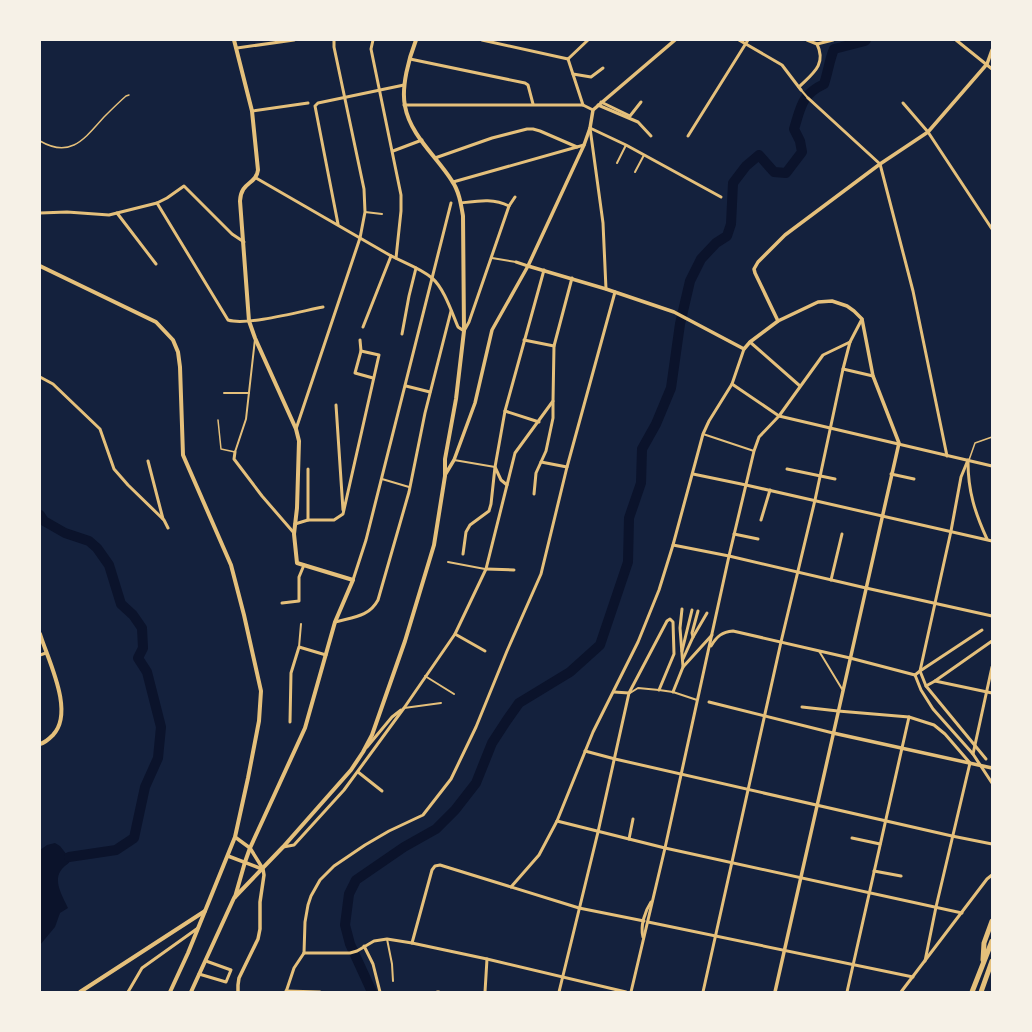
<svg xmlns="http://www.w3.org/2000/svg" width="1032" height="1032" font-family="'Golos Text',sans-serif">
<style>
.water{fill:#0b132b}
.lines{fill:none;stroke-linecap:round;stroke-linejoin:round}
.river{stroke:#0b132b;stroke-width:10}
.service{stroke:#e5c07b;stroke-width:1.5}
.pedestrian{stroke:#e5c07b;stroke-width:2}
.minor{stroke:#e5c07b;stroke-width:3}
.tertiary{stroke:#e5c07b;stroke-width:3.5}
.secondary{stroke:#e5c07b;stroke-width:4}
.trunk{stroke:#e5c07b;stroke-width:5}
</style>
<rect width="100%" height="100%" fill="#14213d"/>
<path class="water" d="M55,843L60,846L71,860C69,864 65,865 62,869C52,880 63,897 68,908L60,913L55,927L40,945V850L47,845Z"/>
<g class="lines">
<g class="river">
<path d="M40,515L44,521L65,533L89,541L97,548L109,565L121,604L133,615L142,628L143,648L138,658L147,672L161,727L158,758L145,787L134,838L116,850L69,857"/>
<path d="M372,992L350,944L345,925L349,894L356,880L404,847L436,829L455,810L476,783L492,743L507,720L519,703L570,672L600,645L628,562L629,518L641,483L642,449L656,424L671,388L680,324L690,281L701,259L716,243L727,236L731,224L733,183L746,166L759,155L774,172L786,173L802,152L800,141L794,129C801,107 801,95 824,84C828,73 829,61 834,49L865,41L866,40"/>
</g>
<g class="service">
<path d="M40,141C71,159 85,138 104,117C111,110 118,103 126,96L129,95"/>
<path d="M218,420L221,449L235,452"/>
<path d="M969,460L975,443L992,437"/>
</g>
<g class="pedestrian">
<path d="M801,90L808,98"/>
<path d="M617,163L626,145"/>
<path d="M635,172L644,155"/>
<path d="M365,212L382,214"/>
<path d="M492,258L516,262"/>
<path d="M224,393H249"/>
<path d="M703,434L754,451"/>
<path d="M235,452L246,419L255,339"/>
<path d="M454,460L495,467"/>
<path d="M382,479L409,487"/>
<path d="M448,562L485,569"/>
<path d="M299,647L301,624"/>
<path d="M819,651L842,689"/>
<path d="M425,676L454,694"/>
<path d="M630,693L638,688L659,690L673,692L697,700"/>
<path d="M404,708L441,703"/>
<path d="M387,939L392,964L393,981"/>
</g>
<g class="minor">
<path d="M373,40L371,49L401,195V211L396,258"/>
<path d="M482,40L568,59"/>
<path d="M739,40L782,65L801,90"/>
<path d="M807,40L817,44"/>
<path d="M956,40L992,69"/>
<path d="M817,44L833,40"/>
<path d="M237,48L294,40"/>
<path d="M410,59L525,83L528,85L533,104"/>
<path d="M568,59L583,105"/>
<path d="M568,59L588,40"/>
<path d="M573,74L591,77L603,68"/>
<path d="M799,87C812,74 827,65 817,44"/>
<path d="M808,98L880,164L913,291L947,456"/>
<path d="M601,102L630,116L641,102"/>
<path d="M903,103L928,132L992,229"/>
<path d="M404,105H583L593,110"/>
<path d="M598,105L638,122L651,136"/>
<path d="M252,111L308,103"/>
<path d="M590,128L603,223L606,289"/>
<path d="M590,128L626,145L721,197"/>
<path d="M688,136L748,40"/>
<path d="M393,151L422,140"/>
<path d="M435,158L492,138L527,129H533L540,131L577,147"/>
<path d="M256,178C300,203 343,228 386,253C401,262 419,267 432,278C444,288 452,313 458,327L464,331L469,322L509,206L515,197"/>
<path d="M453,182L584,145"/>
<path d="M157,203L228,320C247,326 302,311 323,307"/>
<path d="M461,203C478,201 493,198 509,206"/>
<path d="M40,213L67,212L109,215L157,203L167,198L184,186L232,234L244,242"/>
<path d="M117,213L156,264"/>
<path d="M338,224L315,106L318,103L404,85"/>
<path d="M516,262L528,266"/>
<path d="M363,327L391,256"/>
<path d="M402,334L409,296L416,268"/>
<path d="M360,340L361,351L355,373L373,378"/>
<path d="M524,340L554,346"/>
<path d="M750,342L800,386"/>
<path d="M843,369L873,376"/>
<path d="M40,377L53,384L100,429L114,469L128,485L164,520L168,528"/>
<path d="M732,384L779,416L992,466"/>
<path d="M406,386L430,392"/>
<path d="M336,405L343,510"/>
<path d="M505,411L539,422"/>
<path d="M296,429L360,238L365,212L364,189L334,47V40"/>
<path d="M235,452L234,459L262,496L294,533"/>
<path d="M148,461L163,519"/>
<path d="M541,462L567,467"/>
<path d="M968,462C968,491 975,513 987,539"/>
<path d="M495,467L501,480L507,485"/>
<path d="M308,469V520"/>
<path d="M787,469L835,479"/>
<path d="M693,474L746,485L992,541"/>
<path d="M891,474L914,479"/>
<path d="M534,494L536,473L546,451L553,418V401"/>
<path d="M761,520L770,490"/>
<path d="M295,524L308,520H334L343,514L379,355L361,351"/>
<path d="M734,534L758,539"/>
<path d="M673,545L729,556L866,588L992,616"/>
<path d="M463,554L466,532L470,525L489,511L491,504L495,467L505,411L544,270"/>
<path d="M486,569L514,570"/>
<path d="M353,580L366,540L451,203"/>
<path d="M831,580L842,534"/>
<path d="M282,603L299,601V577L304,565"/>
<path d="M682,609L680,628L683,667"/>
<path d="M335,622C353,617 369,617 378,600L409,492L425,413L451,311"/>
<path d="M982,630L920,671L926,686L986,759"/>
<path d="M455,634L485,651"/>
<path d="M693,637L692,633L698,611"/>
<path d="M711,646C717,636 722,632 733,631L850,658L915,675"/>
<path d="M682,651L692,610"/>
<path d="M40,655L46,653"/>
<path d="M683,659L693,637L707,613"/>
<path d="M915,675L920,671L951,531L961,477L968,460"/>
<path d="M915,675L921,690L933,709L973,754L992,783"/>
<path d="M935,681L992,693"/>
<path d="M926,686L935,681L992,641"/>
<path d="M614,692L629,693"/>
<path d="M673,692L683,667L712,635"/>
<path d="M709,702L833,733"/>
<path d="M802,707L838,711L909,717L934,725L945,734L970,763L936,907L925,961"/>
<path d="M290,722L291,673L299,647L326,655"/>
<path d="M367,747L392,717L401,710"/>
<path d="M585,751L615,759L952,836L992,844"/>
<path d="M973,754L992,667"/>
<path d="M358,772L382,791"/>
<path d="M557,821L665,848L962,913"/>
<path d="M852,838L880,844"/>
<path d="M629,839L633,819"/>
<path d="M283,847L294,845L344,790L404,708L455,634L486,569L515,453L553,401L554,346L572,278"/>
<path d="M874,871L901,876"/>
<path d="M511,887L539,855L557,821L593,732L638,642L659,590L673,545L703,434L709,421L732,384L744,349"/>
<path d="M648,922L913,977"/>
<path d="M643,937C640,926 645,911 651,902"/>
<path d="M412,943L432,870L435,866L440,865L579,908L644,921"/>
<path d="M364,946L373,964L380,992"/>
<path d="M304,953L305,922L308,905L311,896L320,880L334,866L365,845L389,831L423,815L451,779L476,727L507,651L541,574L567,467L615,292"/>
<path d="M304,953H350L357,951L374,941L387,939L412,943L487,959L626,992"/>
<path d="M199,974L226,982L231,970L206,961"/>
<path d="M286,991L320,992"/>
<path d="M128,992L142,968L198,928"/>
<path d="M286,992L294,968L304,953"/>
<path d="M437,992H439"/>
<path d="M485,992L487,959"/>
<path d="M559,992L598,832L629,693L667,621L670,619L673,622L674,654L659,690"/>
<path d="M631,992L665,848L729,556L754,451L759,437L779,416L823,355L850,342"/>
<path d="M703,992L781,642L815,500L843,369L850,342L862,319"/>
<path d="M847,992L909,717"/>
<path d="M901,992L987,879L992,875"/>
</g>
<g class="tertiary">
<path d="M528,266L606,289L674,312L744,349L750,342L778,321L818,302L832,301L847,306L854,311L862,319L873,376L899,443L775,992"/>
<path d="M778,321L755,273L754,269L758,262L785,235L880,164L928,132L987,64L992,50"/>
<path d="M445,475L454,460L475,403L492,330L528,266L584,145L590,128L593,110L675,40"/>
<path d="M833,733L992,768"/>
<path d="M235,837L250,848L263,869L264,875L260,902V929L258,939L239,978L238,985V992"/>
<path d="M228,856L262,869"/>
</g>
<g class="secondary">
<path d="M234,40L252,111L258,170C256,185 241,181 240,201L249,321L255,338L296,429L299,441L297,508L294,534L297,563L353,580L335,622L305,728L250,848L245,862L235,897"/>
<path d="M40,266L156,322L173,340L178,352L180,367L183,455L231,565L244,615L261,691L259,721L248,778L235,837L188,953L170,992"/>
<path d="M40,634C48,660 75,712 53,735C49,739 45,743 40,744"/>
<path d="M80,992L205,911"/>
<path d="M191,992L234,898L283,847L351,770L363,752L372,735L405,641L434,545L445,476V459L456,399L464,331L463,216C461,204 459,191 452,181C437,157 410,135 405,106C401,87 409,58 416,40"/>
</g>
<g class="trunk">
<path d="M983,960L984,943L992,921"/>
<path d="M972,992L992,941"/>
<path d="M981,992L992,961"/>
</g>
</g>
<rect width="1032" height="1032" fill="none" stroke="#f6f1e7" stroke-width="82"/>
</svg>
